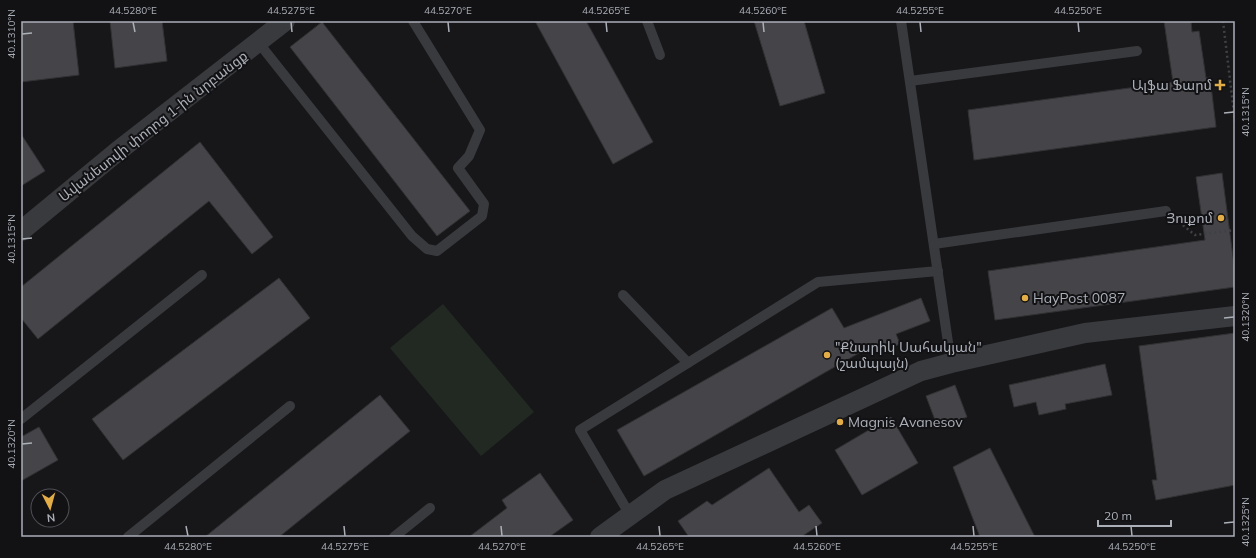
<svg xmlns="http://www.w3.org/2000/svg" width="1256" height="558" font-family="Mulish,'Noto Sans Armenian',sans-serif">
<style>
.green{fill:#222923}
.building{fill:#454549;stroke:#323235}
.lines{fill:none;stroke-linecap:round;stroke-linejoin:round}
.path{stroke:#3f4145;stroke-width:2.5;stroke-dasharray:2 3;stroke-linecap:butt}
.service{stroke:#393a3e;stroke-width:10}
.minor{stroke:#393a3e;stroke-width:20}
.ticks{fill:none;stroke:#abafb8;stroke-width:1.5}
.poi-dot{fill:#e2ad47;stroke:#121214;stroke-width:1.5}
.labels{text-anchor:middle;dominant-baseline:central;stroke-width:4;stroke-linejoin:round;paint-order:stroke}
.poi-label{font-size:14px;fill:#abafb8;stroke:#121214;text-anchor:start}
.street-label{font-size:14px;fill:#abafb8;stroke:#121214}
.neatline{fill:none;stroke:#abafb8;stroke-width:1.5}
.ticks-label{font-size:10px;text-anchor:middle;fill:#abafb8}
</style>
<rect width="100%" height="100%" fill="#171719"/>
<path class="green" d="M443,304L534,412L481,456L390,348Z"/>
<g class="building">
<path d="M21,21H73L79,75L21,82Z"/>
<path d="M110,21H162L167,61L115,68Z"/>
<path d="M535,21H586L653,142L613,164Z"/>
<path d="M754,21H804L825,93L780,106Z"/>
<path d="M1164,21H1191L1192,32L1199,31L1206,78L1210,77L1216,127L974,160L968,110L1173,82Z"/>
<path d="M322,22L470,211L437,236L290,47Z"/>
<path d="M21,134L45,171L21,186Z"/>
<path d="M200,142L273,237L252,254L209,201L38,339L21,318V287Z"/>
<path d="M1222,173L1235,272V287L995,320L988,271L1205,240L1196,177Z"/>
<path d="M279,278L310,318L123,460L92,419Z"/>
<path d="M921,298L930,321L896,334L900,344L877,353L873,345L644,476L617,430L832,308L844,328Z"/>
<path d="M1235,333V485L1156,500L1152,480H1157L1139,346Z"/>
<path d="M1105,364L1112,395L1065,404L1066,409L1039,415L1036,402L1014,407L1009,385Z"/>
<path d="M955,385L967,417L938,428L926,396Z"/>
<path d="M380,395L410,431L279,537H205Z"/>
<path d="M891,417L918,463L862,495L835,450Z"/>
<path d="M39,427L58,460L21,481V437Z"/>
<path d="M990,448L1035,537H980L953,467Z"/>
<path d="M769,468L799,512L809,505L822,523L801,537H689L678,521L707,501L712,505Z"/>
<path d="M540,473L573,520L549,537H469L507,508L502,500Z"/>
</g>
<g class="lines">
<g class="path">
<path d="M1223,21L1235,122"/>
<path d="M1179,222L1195,235L1235,230"/>
</g>
<g class="service">
<path d="M647,21L660,55"/>
<path d="M901,21L951,363"/>
<path d="M258,42L412,236L427,249L437,251L482,216L484,204L458,168L469,156L480,130L413,21"/>
<path d="M910,81L1137,51"/>
<path d="M934,244L1166,211"/>
<path d="M623,295L688,363"/>
<path d="M21,419L202,275"/>
<path d="M630,515L580,430L818,282L938,271"/>
<path d="M128,537L290,406"/>
<path d="M394,537L430,508"/>
</g>
<g class="minor">
<path d="M21,231L118,151L285,21"/>
<path d="M600,537L665,490L921,371L951,363L1085,333L1235,316"/>
</g>
</g>
<path class="ticks" d="M133,22L135,32M291,22L292,32M448,22L449,32M606,22L607,32M763,22L764,32M920,22L921,32M1078,22L1079,32M22,34L32,33M1224,113L1234,112M22,239L32,238M1224,318L1234,317M22,444L32,443M1224,523L1234,522M186,526L188,536M344,526L345,536M501,526L502,536M659,526L660,536M816,526L817,536M973,526L974,536M1131,526L1132,536"/>
<g class="poi-dot">
<path d="M1218 79h4v4h4v4h-4v4h-4v-4h-4v-4h4z"/>
<circle cx="1221" cy="218" r="4"/>
<circle cx="1025" cy="298" r="4"/>
<circle cx="827" cy="355" r="4"/>
<circle cx="840" cy="422" r="4"/>
</g>
<g class="labels">
<g class="poi-label">
<text x="1212" y="85" text-anchor="end">Ալֆա Ֆարմ</text>
<text x="1213" y="218" text-anchor="end">Յուքոմ</text>
<text x="1033" y="298">HayPost 0087</text>
<text x="835" y="347">"Քնարիկ Սահակյան"<tspan x="835" dy="16">(շամպայն)</tspan></text>
<text x="848" y="422">Magnis Avanesov</text>
</g>
<g class="street-label">
<text transform="translate(153 126) rotate(-38)">Ավանեսովի փողոց 1-ին նրբանցք</text>
</g>
</g>
<rect width="1256" height="558" fill="none" stroke="#121214" stroke-width="44"/>
<g transform="translate(50 508) rotate(174)"><circle r="19" fill="#121214" stroke="#4f5156"/>
<path d="M0-3L7 15L0 10L-7 15Z" fill="#e2ad47"/>
<text y="-6" font-size="11" font-weight="bold" text-anchor="middle" fill="#abafb8">N</text>
</g>
<path d="M1098 520v6h73v-6" fill="none" stroke="#abafb8" stroke-width="2"/>
<text x="1104" y="520" font-size="12" fill="#abafb8" stroke="#121214" stroke-width="3" paint-order="stroke">20 m</text>
<rect x="22" y="22" width="1212" height="514" class="neatline"/>
<g class="ticks-label">
<text x="133" y="14">44.5280°E</text>
<text x="291" y="14">44.5275°E</text>
<text x="448" y="14">44.5270°E</text>
<text x="606" y="14">44.5265°E</text>
<text x="763" y="14">44.5260°E</text>
<text x="920" y="14">44.5255°E</text>
<text x="1078" y="14">44.5250°E</text>
<text transform="translate(11 34) rotate(-90)" y="4">40.1310°N</text>
<text transform="translate(1245 112) rotate(-90)" y="4">40.1315°N</text>
<text transform="translate(11 239) rotate(-90)" y="4">40.1315°N</text>
<text transform="translate(1245 317) rotate(-90)" y="4">40.1320°N</text>
<text transform="translate(11 444) rotate(-90)" y="4">40.1320°N</text>
<text transform="translate(1245 522) rotate(-90)" y="4">40.1325°N</text>
<text x="188" y="550">44.5280°E</text>
<text x="345" y="550">44.5275°E</text>
<text x="502" y="550">44.5270°E</text>
<text x="660" y="550">44.5265°E</text>
<text x="817" y="550">44.5260°E</text>
<text x="974" y="550">44.5255°E</text>
<text x="1132" y="550">44.5250°E</text>
</g>
</svg>
